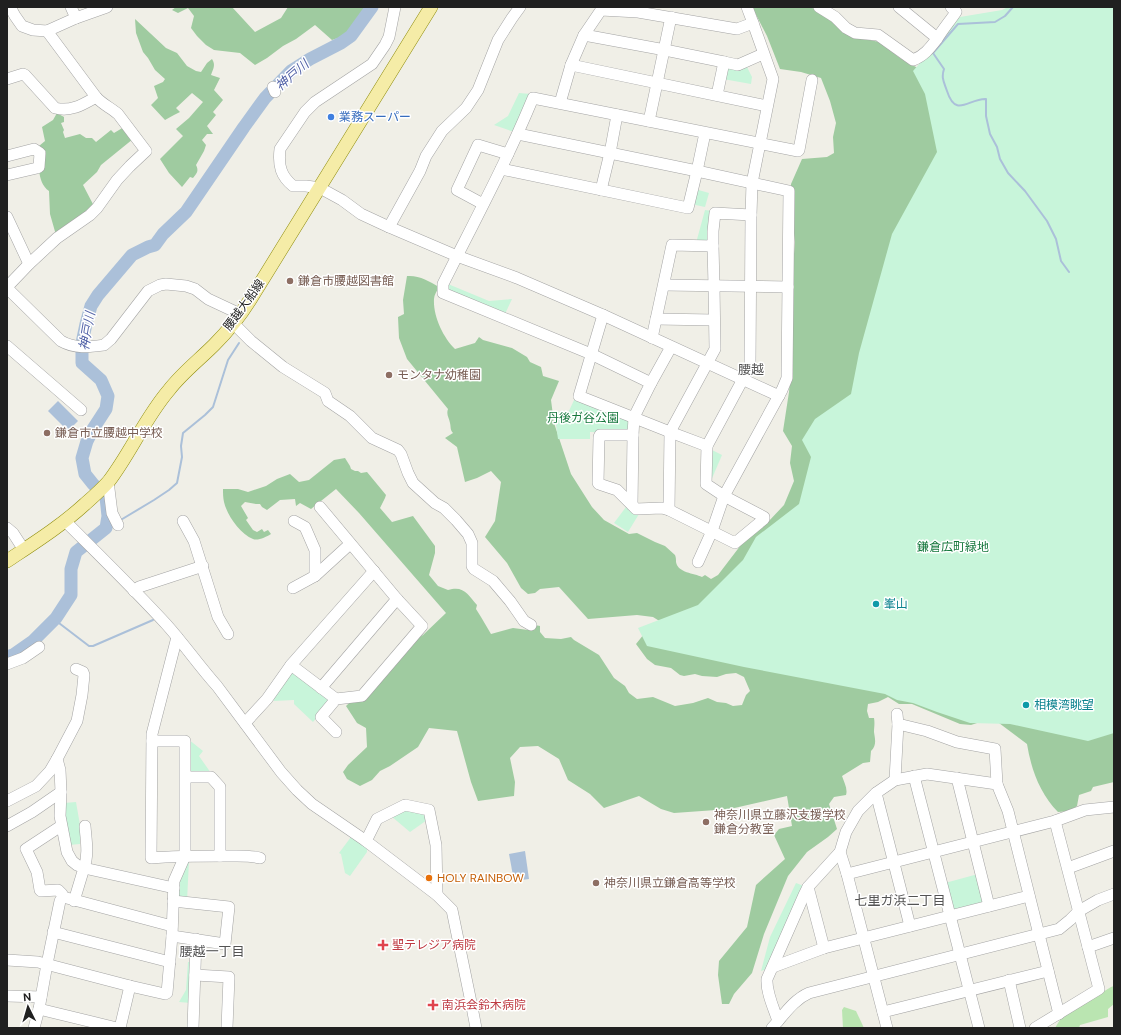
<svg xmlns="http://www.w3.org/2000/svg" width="1121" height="1035" font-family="'DM Sans','Noto Sans JP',sans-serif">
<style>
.grass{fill:#bae5b1}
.forest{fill:#9fcba0}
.park{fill:#c8f5da}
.water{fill:#abc0d9}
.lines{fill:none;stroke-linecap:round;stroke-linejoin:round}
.stream{stroke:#abc0d9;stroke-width:2}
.river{stroke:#abc0d9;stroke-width:13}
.minor-casing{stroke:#a4a4a4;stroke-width:12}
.major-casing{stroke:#8f8d0c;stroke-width:14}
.minor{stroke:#fff;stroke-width:11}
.major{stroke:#f5eca7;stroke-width:13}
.shop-dot{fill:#3f7fe0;stroke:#fff;stroke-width:1.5}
.education-dot{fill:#8d6e63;stroke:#fff;stroke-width:1.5}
.culture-dot{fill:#0f9aa8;stroke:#fff;stroke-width:1.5}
.food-dot{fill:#e8710a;stroke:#fff;stroke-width:1.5}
.health-dot{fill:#e0444e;stroke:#fff;stroke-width:1.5}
.labels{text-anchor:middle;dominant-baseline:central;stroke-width:3;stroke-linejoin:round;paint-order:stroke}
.shop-label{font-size:12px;fill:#366cbe;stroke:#fff;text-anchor:start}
.education-label{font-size:12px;fill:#785e54;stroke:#fff;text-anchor:start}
.street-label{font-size:12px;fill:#202020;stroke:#fff}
.park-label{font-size:12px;fill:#15773c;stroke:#fff}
.culture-label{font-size:12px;fill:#0d838f;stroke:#fff;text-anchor:start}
.food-label{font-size:12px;fill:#c56008;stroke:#fff;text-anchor:start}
.health-label{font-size:12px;fill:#be3a42;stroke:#fff;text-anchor:start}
.water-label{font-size:13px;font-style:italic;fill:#5363a8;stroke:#fff}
.neighbourhood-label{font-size:13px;fill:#535353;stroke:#fff}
</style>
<rect width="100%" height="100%" fill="#f0efe7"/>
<g class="grass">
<path d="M1114,986V1004L1108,1009V1017L1080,1025L1079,1028H1055L1061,1018L1111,987Z"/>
<path d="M844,1007L856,1011L864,1028H843L842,1010Z"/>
</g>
<g class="forest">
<path d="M176,7H232L255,32L281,18L288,7H366L346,33L338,38L332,40L315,25L296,39L283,46L267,58L255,65L240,53L214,50L206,45L197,36L191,28L194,16L188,8L178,13L172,10Z"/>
<path d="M752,7H811L852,36L879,42L900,58L923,71L1114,313V782L1093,787L1091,791L1079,795L1077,806L1070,811L1058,812C1040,794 1031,769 1027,744L999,723L980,722L971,725L960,724L912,704H899L888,697L878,702L868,704L867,711L869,718H874C875,724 874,727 874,732C875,739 877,745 871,751L870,762L863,763L842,776C844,782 848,789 846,795L834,797L829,804L837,829L828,837L807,852L788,876L764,934L752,973L734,994L729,1004H722L718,975L719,961L747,927L756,885L785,859L774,835L779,829L792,826L787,796L730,809L674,813L661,809L639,796L604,808L590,794L568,780L559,759L538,746L520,747L510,758L515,782L514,796L478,801L471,782L457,731L429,728L418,747L390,766L380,771L372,780L360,786L347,779L343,772L348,765L367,747L366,728L357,723L346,706L414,641L423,635L446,613L359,513L336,489L311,509L300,503L296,506L295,499L280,500L267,510L262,507L260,504H256L245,502L241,506L248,518L246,520L253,530L257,532L262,529L264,532L268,530L271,534C266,537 258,541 253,539C240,534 227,515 224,502C223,498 223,493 223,489H238L248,492L266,486L277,479L290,474L299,482L309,480L334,460L345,458L350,466L351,469L355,471H358L361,473L367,472L386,495L385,498L380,508L392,522L413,516L435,546V553L429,575L438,586L448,590C464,585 468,595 477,605L476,609L481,617L491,634L513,628L528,630L535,625L540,626V632L545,638L561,639L571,637L574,640L599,655L614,678L625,686L629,693L637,699L653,697L675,706L693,703L708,698L717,702L726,703L733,706L742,705L746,695L750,691L744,677L736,673L726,674L717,677L702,676L695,674L684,676L680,675L671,668L655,665L647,659L636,644L648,629L661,622L653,617L637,615L588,619L559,587L540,589L535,593L528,594L521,588L507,563L485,537L495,521L501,482L491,471L477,478L465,482L457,447L445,438L453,433C450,430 451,427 450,423C449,417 446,415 448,409L407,359L399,338L398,317L404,314L403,300L407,276C419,275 429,281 439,287C437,291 434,295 434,299C433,316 443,337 455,349L475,343L479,337L483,340L512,348L527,357L530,362L541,367L543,376L559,381L551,400L554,423L571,474L592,507L604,520L629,534L637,533L655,542L665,546L675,555C676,557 676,560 676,562C678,573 694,573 702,577L705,575L711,579L718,575L747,537L768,522L784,505L794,481L790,463L792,446L783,431L789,392L791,366V290L795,242L791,206V184L802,159L827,157L834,153L833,137L836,123L830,101L821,78L801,72L780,69L767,36Z"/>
<path d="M135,19L166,48L177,53L187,66L196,71L201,72L207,63L212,59C216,65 213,69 211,75L220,78L214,90L223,100L213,112L216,115L207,126L213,134H207L202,140L206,145L204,151L196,165C199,171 197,173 193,178L190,177L182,187L169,173L160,159L183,136L176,129L189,118L203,102L192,93L176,108L180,112L174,115L165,120L151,105L158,98L154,86L163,82L165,79L155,70L148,58L143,52L136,33Z"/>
<path d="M57,113L64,117V122L61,123L64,130L63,132L65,138L80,134L86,138H92L96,142L111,130L114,133L124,127L133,139L101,165L97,172L83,185L95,208L56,235L50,214L49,191C36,182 39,160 39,146L45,141L42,127L53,120Z"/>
</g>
<g class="park">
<path d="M1008,7H1114V733L1088,741L1010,724L970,723L937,712L913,703L897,700L885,694L744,667L647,646L638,628L698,605L743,560L756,537L799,504L811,457L802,440L815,419L851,394L859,353L892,234L937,152L925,94L913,71L960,17L1002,10Z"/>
<path d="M746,65L752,77L751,84L723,79L725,68Z"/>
<path d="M519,93L531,94L514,132L494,125L508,116Z"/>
<path d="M695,189L709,193L705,207L691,204Z"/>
<path d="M705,210L712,211L711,241L696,243Z"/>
<path d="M448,284L489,301L512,299L505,314L445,290Z"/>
<path d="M575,398L628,418L629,433L590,432V439H558L554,411L568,413Z"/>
<path d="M710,449L722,455L710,483Z"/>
<path d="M626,507L639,514L628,532L614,523Z"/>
<path d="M289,672H294L329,701V704L313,722L294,704V700L274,701L273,698Z"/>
<path d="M188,739L203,751L199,756L213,776L186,772Z"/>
<path d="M76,802L80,825V844L69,845L65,826L64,803Z"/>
<path d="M405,807L423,812L427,817V820L410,832L391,816Z"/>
<path d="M351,837L367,847V852L350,876L345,873L341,854L339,853Z"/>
<path d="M189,861L187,901L177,900L178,884Z"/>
<path d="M978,874L986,901L952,910L945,883Z"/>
<path d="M796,883L804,886L767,969L761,971L770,937Z"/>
<path d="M188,962H193L191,1003L179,1002L186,990Z"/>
</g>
<g class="water">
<path d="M58,401L78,421L68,431L48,411Z"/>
<path d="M525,851L529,879L514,881L509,854Z"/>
</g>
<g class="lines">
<g class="stream">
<path d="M1013,7L1005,16L995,22L958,24L933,53L944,69C941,78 944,82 947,91C956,119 969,98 986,99V116L990,134L997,147L1000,159L1008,173L1025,191L1047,221L1056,239L1061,261L1069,272"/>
<path d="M119,521L154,500L169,490L177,483L182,457L181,446L183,433L205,415L213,407L228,360L239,343"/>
<path d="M106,528L114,524"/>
<path d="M55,620L89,646H93L153,620"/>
</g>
<path class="river" d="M7,657L13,655L33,641L56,618L71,595V569L76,552L106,528L108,516L106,497L93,484L85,474L82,458L87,441L93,429L106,409L108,396L101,380L82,363V343L86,324L91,306L98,295L132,255L148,247L155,245L163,234L186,212L244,127L265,98L291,71L310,59L341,43L351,36L372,7"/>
<defs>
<g id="minor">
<path d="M10,7L15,16L22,26L33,30L47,31L76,18L107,7"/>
<path d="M71,7L76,18"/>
<path d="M395,7L389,37L385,45L372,64L315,102L305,112L280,149C278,166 281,176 293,186H306L320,188L342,200L361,214L389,227L457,256L517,278L603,315L779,396"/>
<path d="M819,7L835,17L846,28L855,33L878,35L913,60C924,56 930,48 937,39C943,29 950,21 956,12L951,7"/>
<path d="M899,7L937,38"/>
<path d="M584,35L665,50L724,62L717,95"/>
<path d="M724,62L738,65L763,54"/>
<path d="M571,65L767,106"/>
<path d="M7,79L23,74L25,75L55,108C71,112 82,105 96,97"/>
<path d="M273,87L275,92"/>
<path d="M560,103L571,65L584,35L601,10L638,12L737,29L753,23"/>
<path d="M649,121L671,17"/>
<path d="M518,134L697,171L789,191L787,378L782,390L724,496L712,531L698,562"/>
<path d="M7,156L34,149L40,153L39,167L37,168L7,175"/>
<path d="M501,169L688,208L697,171L705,133"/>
<path d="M601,190L610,153L617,115"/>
<path d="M483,204L457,190L478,145L508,154"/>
<path d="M7,217L29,264"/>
<path d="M389,227L420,171L426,156L442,131L466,108L478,90L498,40L512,18L520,7"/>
<path d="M664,285L788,287"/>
<path d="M7,287L29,264L57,238L90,215L97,208L117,180L130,166L146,151L118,114C111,108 102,104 96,97L47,31"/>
<path d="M7,288L61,341C75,349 89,347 104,345L111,339L148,291L160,285L166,284L186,286L195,289L208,299L240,314"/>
<path d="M603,315L579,396L670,432L707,446"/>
<path d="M656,319L714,320"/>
<path d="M233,323L251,341L283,367L325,393L328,401L350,416L372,438L398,450L401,454L408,473L413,483L435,503L444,508L456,520L468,534L472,543V566L474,569L493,581L510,601L524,621L531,625"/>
<path d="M652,338L672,245L713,246V231L715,213L751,215"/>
<path d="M7,346L81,410"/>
<path d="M651,383L591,354L443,293V284C474,222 507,161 533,98L798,151L799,150L812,80"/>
<path d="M633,435H600L599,437L598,483L599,484L617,490L636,509L662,508L669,510L735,543L764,519V517L724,496L706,484L707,446L750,366L751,215L752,183L773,79L753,23L747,7"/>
<path d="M108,481L112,513L118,525"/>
<path d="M632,505L633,435L634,417L651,383L671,347"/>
<path d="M320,507L397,599L422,626L362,696L336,699L321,717L336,732"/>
<path d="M669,510L670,432L715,349L714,286L713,246"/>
<path d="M65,521C99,555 134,589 166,624C184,644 199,666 217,686L281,772L297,790L312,804L366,841L437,895L452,910L472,1007L476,1028"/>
<path d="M183,521L194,541L218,617L228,634"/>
<path d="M7,528L13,533L24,550"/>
<path d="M315,576L350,544"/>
<path d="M293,588L315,576V550L305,527L294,521"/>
<path d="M134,591L139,587L203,566"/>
<path d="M177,637L152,734L151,858C176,856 201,856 226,856C237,856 249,855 260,858"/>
<path d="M7,664L23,658L39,647"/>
<path d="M291,665L336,699"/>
<path d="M321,688L397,599"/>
<path d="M245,723L267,699L291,665L374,571"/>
<path d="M898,724L927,731L957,742L995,749L997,784"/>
<path d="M914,776L979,1028"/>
<path d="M186,777H211L220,787V856"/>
<path d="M957,778L989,906"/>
<path d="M895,780L898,724L897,714"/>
<path d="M876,793L910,926"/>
<path d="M7,801L36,786L50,771L57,759"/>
<path d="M7,826L32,812L61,792"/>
<path d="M61,826L26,849L37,872L40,890L41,891L58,890L62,894L63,897"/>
<path d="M85,826C86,840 89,854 84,868L174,888"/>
<path d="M366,841L377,819L405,805L429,810L436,845L437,895"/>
<path d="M840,852L847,874L887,1028"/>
<path d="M1068,868L1114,851"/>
<path d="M847,874L1055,821L1085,810L1114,807"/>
<path d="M808,887L824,948"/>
<path d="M74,901L84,868L77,865L72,861L67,852L60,816L61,792L60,770L57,759L77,721L82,695L84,675L83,672L76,669"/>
<path d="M53,932L170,962"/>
<path d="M172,936L225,944L229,907L173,901"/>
<path d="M1088,947L1114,938"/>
<path d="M7,960L38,962L130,986L165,994L167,993L172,936L174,881L185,856V741H152"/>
<path d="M773,967L824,948L1029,896"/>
<path d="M195,975L229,977L227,1028"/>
<path d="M1009,980L1020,1028"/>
<path d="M7,996L41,997"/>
<path d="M39,1009L117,1028"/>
<path d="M883,1012L1048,971"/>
<path d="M778,1021C774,1009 766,992 767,979L804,895L808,887L840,852L846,832L858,811L876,793L895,780L927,774L997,784L1008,811L1059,1014"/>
<path d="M34,1028L39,1009L47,964L60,901L63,897L172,926"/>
<path d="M120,1028L130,986"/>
<path d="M193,1028L196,939"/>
<path d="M772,1028C784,1015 793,1000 809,993L1059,929L1070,920L1079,911L1098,900L1114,894"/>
<path d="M1035,1028L1099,989L1055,821"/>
</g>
<path id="major" d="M7,561C34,543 61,526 85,504C93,497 102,489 109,481C131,452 145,418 169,390C182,373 199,360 214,345C227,332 240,316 250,300L431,7"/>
</defs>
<use href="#minor" class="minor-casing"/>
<use href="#major" class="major-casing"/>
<use href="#minor" class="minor"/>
<use href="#major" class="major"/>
</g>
<circle class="shop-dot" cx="331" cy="117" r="4"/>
<g class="education-dot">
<circle cx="290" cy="281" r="4"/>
<circle cx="389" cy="375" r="4"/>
<circle cx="47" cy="433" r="4"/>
<circle cx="706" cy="822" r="4"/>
<circle cx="596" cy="883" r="4"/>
</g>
<g class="culture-dot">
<circle cx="876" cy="604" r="4"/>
<circle cx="1026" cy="705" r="4"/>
</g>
<circle class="food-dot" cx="429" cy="878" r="4"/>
<g class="health-dot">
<path d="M381 939h4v4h4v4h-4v4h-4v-4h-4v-4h4z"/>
<path d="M431 999h4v4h4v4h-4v4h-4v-4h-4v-4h4z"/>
</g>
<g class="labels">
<g class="shop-label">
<text x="339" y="117">業務スーパー</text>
</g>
<g class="education-label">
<text x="298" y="281">鎌倉市腰越図書館</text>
<text x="397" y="375">モンタナ幼稚園</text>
<text x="55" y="433">鎌倉市立腰越中学校</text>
<text x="714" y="815">神奈川県立藤沢支援学校<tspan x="714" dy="14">鎌倉分教室</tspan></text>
<text x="604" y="883">神奈川県立鎌倉高等学校</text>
</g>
<g class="street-label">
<text transform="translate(244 305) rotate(-54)">腰越大船線</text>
</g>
<g class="park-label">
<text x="583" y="418">丹後ガ谷公園</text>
<text x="953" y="547">鎌倉広町緑地</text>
</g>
<g class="culture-label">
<text x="884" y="604">峯山</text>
<text x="1034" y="705">相模湾眺望</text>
</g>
<g class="food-label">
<text x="437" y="878">HOLY RAINBOW</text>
</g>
<g class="health-label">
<text x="392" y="945">聖テレジア病院</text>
<text x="442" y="1005">南浜会鈴木病院</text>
</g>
<g class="water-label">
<text transform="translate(292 75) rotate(-41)">神戸川</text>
<text transform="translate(87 331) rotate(-80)">神戸川</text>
</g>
<g class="neighbourhood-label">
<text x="751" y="369">腰越</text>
<text x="900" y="900">七里ガ浜二丁目</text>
<text x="212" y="951">腰越一丁目</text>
</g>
</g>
<rect width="1121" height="1035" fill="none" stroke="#202020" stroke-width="16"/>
<g transform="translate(28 1007) rotate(355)" stroke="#ffffff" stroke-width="3" paint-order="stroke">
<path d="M0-3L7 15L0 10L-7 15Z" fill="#202020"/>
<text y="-6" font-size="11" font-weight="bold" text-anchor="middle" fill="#202020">N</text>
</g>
</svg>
